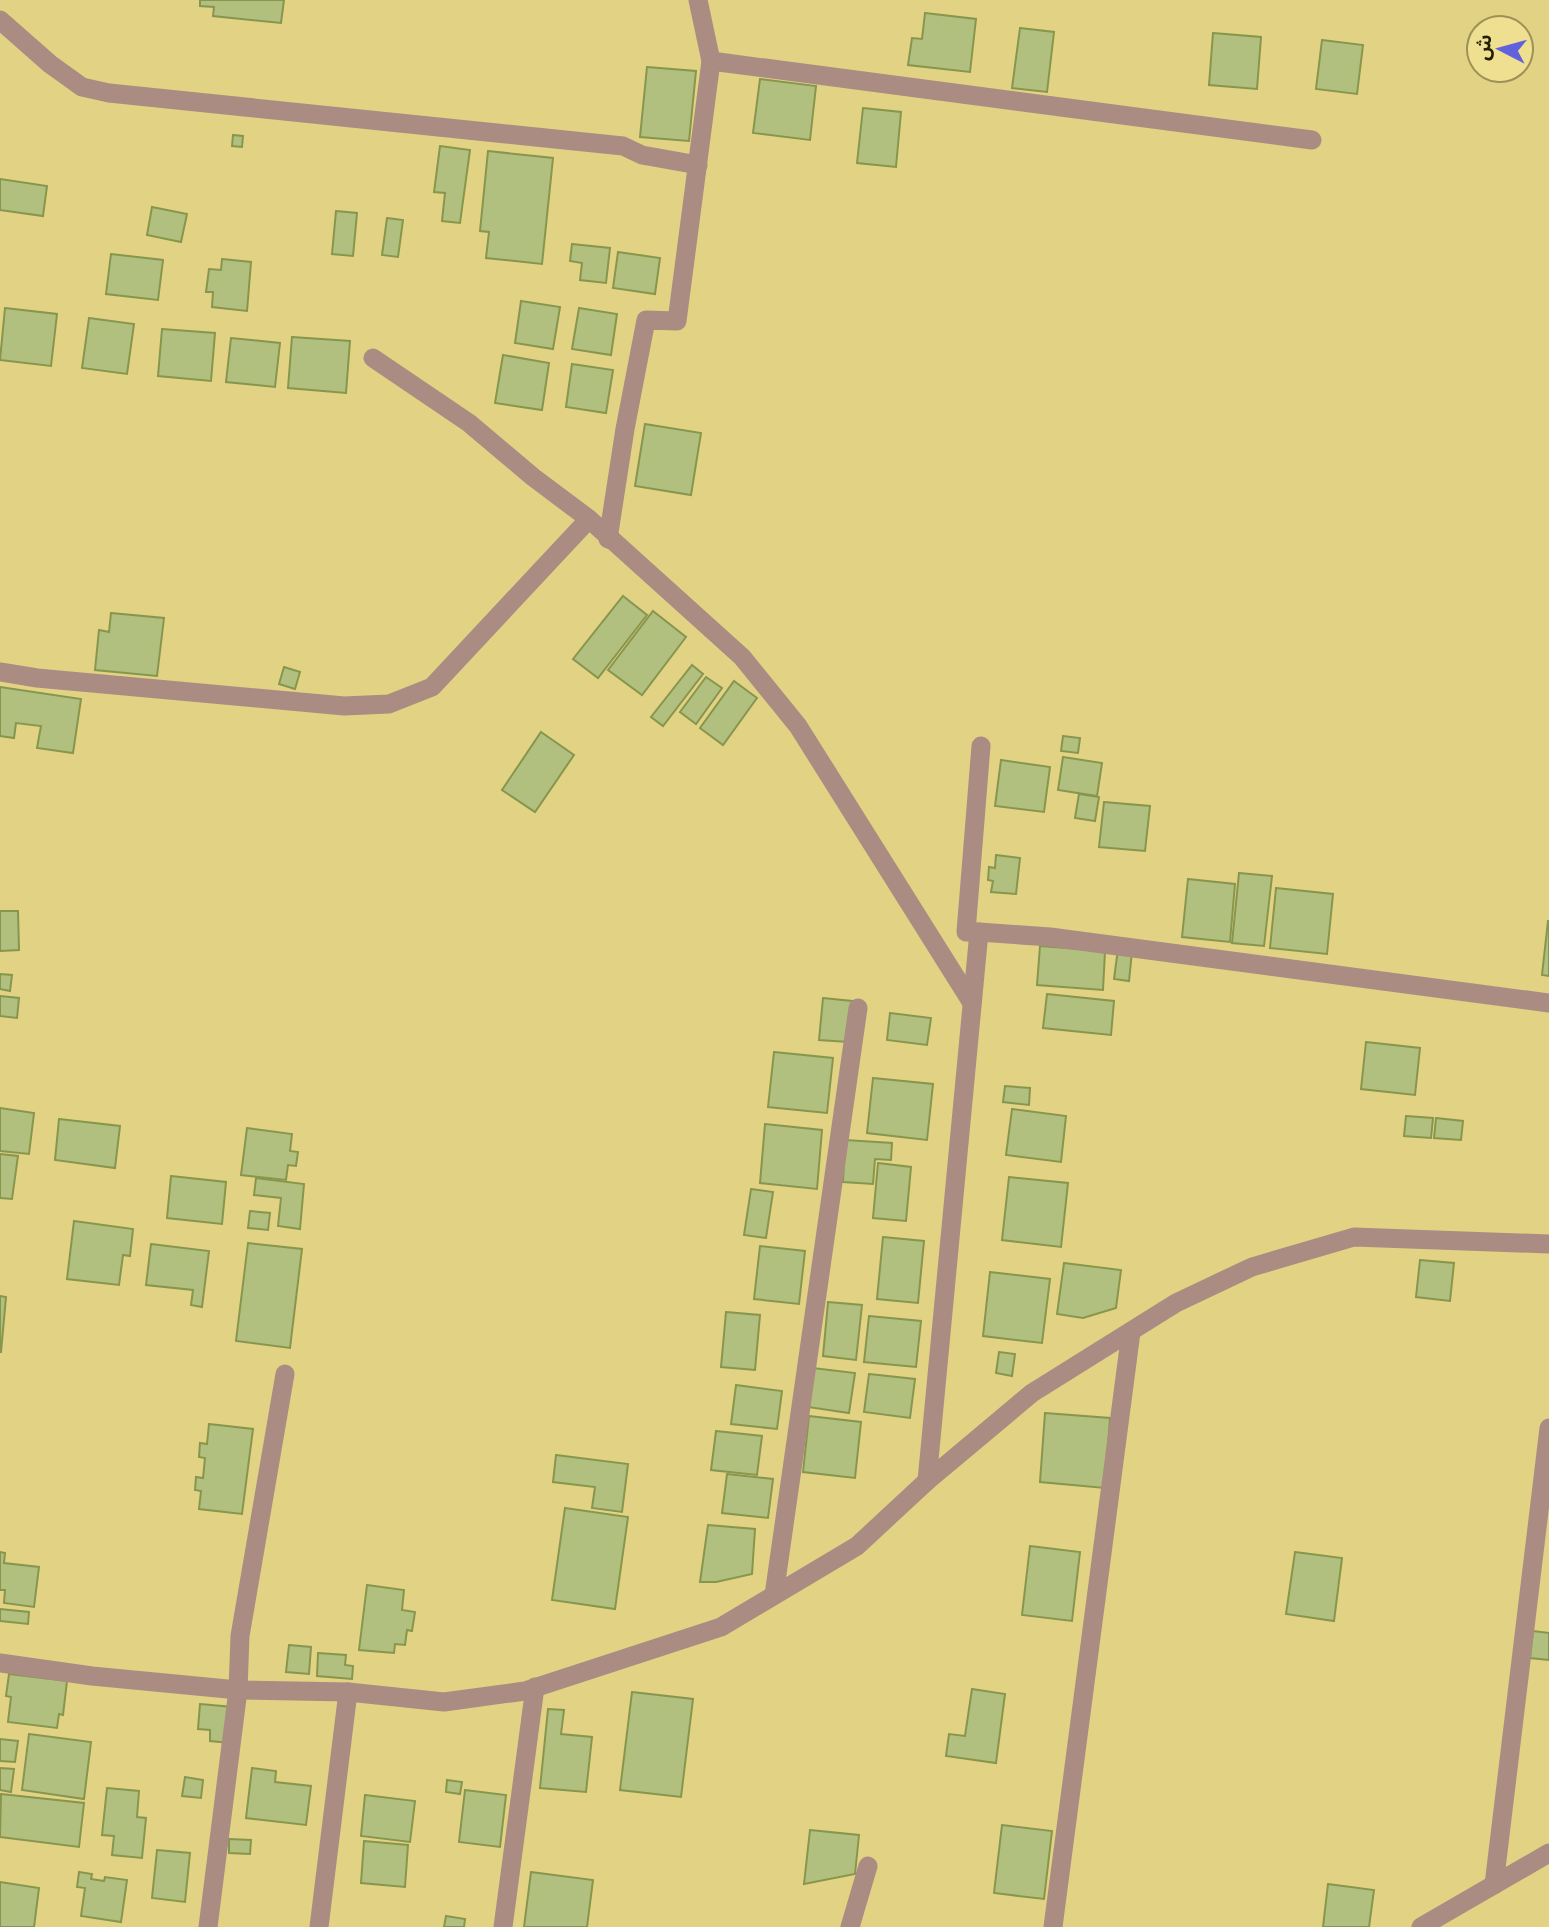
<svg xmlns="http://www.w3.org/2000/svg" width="1549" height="1927" font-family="Inter,'Noto Sans Arabic',sans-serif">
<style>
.building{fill:#b2c07f;stroke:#88964d;stroke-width:2}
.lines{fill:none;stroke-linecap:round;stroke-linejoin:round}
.minor{stroke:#aa8c82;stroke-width:19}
.tertiary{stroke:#aa8c82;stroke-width:19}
</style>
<rect width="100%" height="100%" fill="#e1d284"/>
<g class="building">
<path d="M200,0H284L281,23L213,16L214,7L200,6Z"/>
<path d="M925,13L976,19L970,72L908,65L912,38L922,39Z"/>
<path d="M1020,28L1054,32L1047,92L1012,88Z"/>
<path d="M1213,33L1261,37L1257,89L1209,85Z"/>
<path d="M1322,40L1363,45L1357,94L1316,89Z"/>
<path d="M647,67L696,71L689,141L640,137Z"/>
<path d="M760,79L816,86L810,140L753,133Z"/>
<path d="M863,108L901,112L896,167L857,163Z"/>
<path d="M233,135L243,136L242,147L232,146Z"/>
<path d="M440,146L470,150L460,223L442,221L445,193L434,192Z"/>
<path d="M488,151L553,158L542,264L486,258L489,232L480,231Z"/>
<path d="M0,179L47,186L43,216L0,210Z"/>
<path d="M152,207L187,214L181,242L147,235Z"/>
<path d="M336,211L357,213L353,256L332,254Z"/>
<path d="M387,218L403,220L398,257L382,255Z"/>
<path d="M572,244L610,248L606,283L580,280L582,263L570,261Z"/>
<path d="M618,252L660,258L655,294L613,288Z"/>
<path d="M111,254L163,260L158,300L106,294Z"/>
<path d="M222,259L251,262L247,311L212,307L213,292H206L209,269L221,270Z"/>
<path d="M521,301L560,307L553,349L515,343Z"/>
<path d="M5,308L57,314L51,366L0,360Z"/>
<path d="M579,308L617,314L611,355L572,349Z"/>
<path d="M89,318L134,324L127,374L82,368Z"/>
<path d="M162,329L215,333L211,381L158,376Z"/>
<path d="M292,337L350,341L346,393L288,388Z"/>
<path d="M231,338L280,343L275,387L226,382Z"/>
<path d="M503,355L549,363L542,410L495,403Z"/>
<path d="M572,364L613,370L606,413L566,407Z"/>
<path d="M645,424L701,433L691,495L635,486Z"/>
<path d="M623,596L647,615L598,678L573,659Z"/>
<path d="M653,611L686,637L642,695L608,670Z"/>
<path d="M111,613L164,618L157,676L95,670L99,630L109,632Z"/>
<path d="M692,665L703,674L663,726L651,717Z"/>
<path d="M284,667L300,672L295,689L279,684Z"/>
<path d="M706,677L722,688L696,724L680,712Z"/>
<path d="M734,681L757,698L723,745L700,728Z"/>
<path d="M0,687L81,699L73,753L37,748L41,726L16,723L14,738L0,736Z"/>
<path d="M541,732L574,755L535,812L502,790Z"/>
<path d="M1063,736L1080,738L1078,753L1061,751Z"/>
<path d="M1063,757L1102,763L1097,796L1058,790Z"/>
<path d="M1001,760L1050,767L1044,812L995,806Z"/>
<path d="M1079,794L1099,797L1095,821L1075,818Z"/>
<path d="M1104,802L1150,806L1145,851L1099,847Z"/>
<path d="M996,855L1020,858L1016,894L991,892L993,881L988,880L989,867L995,868Z"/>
<path d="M1239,873L1272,876L1264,946L1232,943Z"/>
<path d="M1188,879L1235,884L1230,942L1182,937Z"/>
<path d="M1276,888L1333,894L1327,954L1270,948Z"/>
<path d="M0,911H18L19,950L0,951Z"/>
<path d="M1548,921H1549V976L1542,975Z"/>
<path d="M1040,946L1105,951L1103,990L1037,985Z"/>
<path d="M1118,949L1132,951L1129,981L1114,979Z"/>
<path d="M0,974L12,975L10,991L0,989Z"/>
<path d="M1047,994L1114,1001L1111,1035L1043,1028Z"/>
<path d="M0,996L19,998L17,1018L0,1016Z"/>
<path d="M823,998L852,1001L848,1042L819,1040Z"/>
<path d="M890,1013L931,1018L927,1045L887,1040Z"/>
<path d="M1366,1042L1420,1048L1415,1095L1361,1089Z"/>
<path d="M774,1052L833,1058L827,1113L768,1107Z"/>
<path d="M873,1078L933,1084L927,1140L867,1133Z"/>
<path d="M1005,1086L1030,1088L1029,1105L1003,1102Z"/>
<path d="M0,1108L34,1113L29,1154L0,1151Z"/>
<path d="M1012,1109L1066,1116L1061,1162L1006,1155Z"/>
<path d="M1406,1116L1433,1118L1431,1138L1404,1136Z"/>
<path d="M1436,1118L1463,1121L1461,1140L1434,1138Z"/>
<path d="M59,1119L120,1126L115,1168L55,1160Z"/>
<path d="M765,1124L822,1130L817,1189L760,1183Z"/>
<path d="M247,1128L292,1134L290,1151L298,1152L296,1166L288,1165L286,1180L241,1175Z"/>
<path d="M845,1140L892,1143L891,1160L875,1159L873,1184L843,1182Z"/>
<path d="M0,1154L18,1156L12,1199L0,1198Z"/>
<path d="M878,1163L911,1167L906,1221L873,1218Z"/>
<path d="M171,1176L226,1182L222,1224L167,1218Z"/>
<path d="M1009,1177L1068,1183L1061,1247L1002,1240Z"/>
<path d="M256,1178L304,1184L300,1229L278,1226L281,1198L254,1195Z"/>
<path d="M751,1189L773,1192L766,1238L744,1235Z"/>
<path d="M250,1211L270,1213L268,1230L248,1228Z"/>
<path d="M74,1221L133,1229L130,1256L123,1255L119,1285L67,1279Z"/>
<path d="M883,1237L924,1241L918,1303L877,1299Z"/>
<path d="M248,1243L302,1249L290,1348L236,1341Z"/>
<path d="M151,1244L209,1251L202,1307L191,1305L193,1290L146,1285Z"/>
<path d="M760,1246L805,1251L799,1304L754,1299Z"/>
<path d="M1420,1260L1454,1263L1450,1301L1416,1297Z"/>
<path d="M1064,1263L1121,1270L1116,1308L1083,1318L1057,1314Z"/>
<path d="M990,1272L1050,1279L1042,1343L983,1336Z"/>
<path d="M0,1296L6,1297L1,1352H0Z"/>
<path d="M828,1302L862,1305L856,1360L823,1356Z"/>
<path d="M726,1312L760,1315L755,1370L721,1367Z"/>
<path d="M869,1316L921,1321L916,1367L864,1362Z"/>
<path d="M999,1352L1015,1354L1012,1376L996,1373Z"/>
<path d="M813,1368L855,1373L849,1413L808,1407Z"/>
<path d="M869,1374L915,1379L910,1418L864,1412Z"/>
<path d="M736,1385L782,1391L777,1429L731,1424Z"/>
<path d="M1045,1413L1110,1418L1105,1488L1040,1482Z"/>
<path d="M809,1416L861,1422L855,1478L803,1472Z"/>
<path d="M209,1424L253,1429L242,1514L199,1509L201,1491L195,1490L196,1477L203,1478L205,1458L199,1457L200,1443L207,1444Z"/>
<path d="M716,1431L762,1436L757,1475L711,1470Z"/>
<path d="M556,1455L628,1464L622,1512L592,1508L595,1487L553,1482Z"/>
<path d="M727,1474L773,1479L768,1518L722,1513Z"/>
<path d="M565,1508L628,1517L615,1609L552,1600Z"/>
<path d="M708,1525L755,1529L752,1574L716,1582H700Z"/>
<path d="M1030,1546L1080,1552L1072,1621L1022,1615Z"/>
<path d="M0,1552L5,1553L4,1563L39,1567L34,1607L4,1603L5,1590H0Z"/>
<path d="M1295,1552L1342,1558L1334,1621L1286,1614Z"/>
<path d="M367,1585L404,1590L402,1610L415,1612L412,1631L407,1630L405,1645L395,1644L394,1653L359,1650Z"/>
<path d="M0,1609L29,1612L28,1624L0,1621Z"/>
<path d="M1533,1631L1549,1633V1660L1530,1658Z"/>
<path d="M289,1645L311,1647L309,1674L286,1672Z"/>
<path d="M318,1653L346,1655L345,1665L353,1666L352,1679L317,1676Z"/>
<path d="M9,1674L67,1681L63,1715L59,1714L57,1728L8,1722L11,1697L6,1696Z"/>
<path d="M972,1689L1005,1694L996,1763L946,1756L949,1734L965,1736Z"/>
<path d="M632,1692L693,1699L681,1797L620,1790Z"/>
<path d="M200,1704L233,1707L230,1743L210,1741V1730L198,1729Z"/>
<path d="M548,1709L564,1710L561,1734L592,1737L586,1792L540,1788Z"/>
<path d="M29,1734L91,1742L84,1799L22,1790Z"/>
<path d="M0,1739L18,1741L15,1762L0,1761Z"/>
<path d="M0,1768L14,1769L11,1792L0,1790Z"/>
<path d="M252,1768L276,1771L275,1782L311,1786L306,1825L246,1818Z"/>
<path d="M185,1777L203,1780L201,1798L182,1796Z"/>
<path d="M447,1780L462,1782L460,1794L446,1792Z"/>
<path d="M107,1788L139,1791L137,1817L146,1818L142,1858L112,1855L114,1836L102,1835Z"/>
<path d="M465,1790L506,1795L500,1847L459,1842Z"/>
<path d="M1,1794L84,1803L79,1847L0,1837Z"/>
<path d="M365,1795L415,1801L410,1842L361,1836Z"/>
<path d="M1002,1825L1052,1831L1044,1899L994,1893Z"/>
<path d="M810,1830L859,1835L855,1874L804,1884Z"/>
<path d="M229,1839L251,1840L250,1854L229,1853Z"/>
<path d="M364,1841L408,1845L405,1887L361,1883Z"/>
<path d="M157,1850L190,1853L185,1902L152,1898Z"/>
<path d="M79,1872L92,1874L91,1879L104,1881L105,1877L127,1880L121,1922L81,1916L85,1888L77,1887Z"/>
<path d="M531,1872L593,1880L587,1927H524Z"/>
<path d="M0,1882L39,1888L34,1927H0Z"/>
<path d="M1328,1884L1374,1890L1369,1927H1323Z"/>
<path d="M446,1916L465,1919L464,1927H444Z"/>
</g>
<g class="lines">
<g class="minor">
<path d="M0,20L50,64L82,87L109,93L623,146L642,155L698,165"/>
<path d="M711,61L1312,140"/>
<path d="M373,358L469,423L533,477L589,519"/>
<path d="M608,539L625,429L646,320L677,321L711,61L698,0"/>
<path d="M0,672L37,678L344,706L389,704L432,687L589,519L742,657L798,726L972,1003"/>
<path d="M979,932H966L981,746"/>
<path d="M927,1481L979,932L1050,937L1549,1003"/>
<path d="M774,1595L858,1008"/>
<path d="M0,1663L92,1676L238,1690L348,1692L444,1702L525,1691L721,1627L857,1546L927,1481L1032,1393L1176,1303L1252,1267L1354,1237L1549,1244"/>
<path d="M1494,1885L1549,1428"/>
<path d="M208,1927L238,1690L240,1636L285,1374"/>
<path d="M319,1927L348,1692"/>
<path d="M503,1927L535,1687"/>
<path d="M850,1927L868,1866"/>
<path d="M1053,1927L1131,1332"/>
</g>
<path class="tertiary" d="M1421,1927L1549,1853"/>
</g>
<g transform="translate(1500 49) rotate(276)"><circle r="33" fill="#eedf91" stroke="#9d9157" stroke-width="2"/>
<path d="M0-5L12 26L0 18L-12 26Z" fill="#6162db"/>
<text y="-10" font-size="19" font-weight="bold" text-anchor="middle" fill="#231d00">ش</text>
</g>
</svg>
